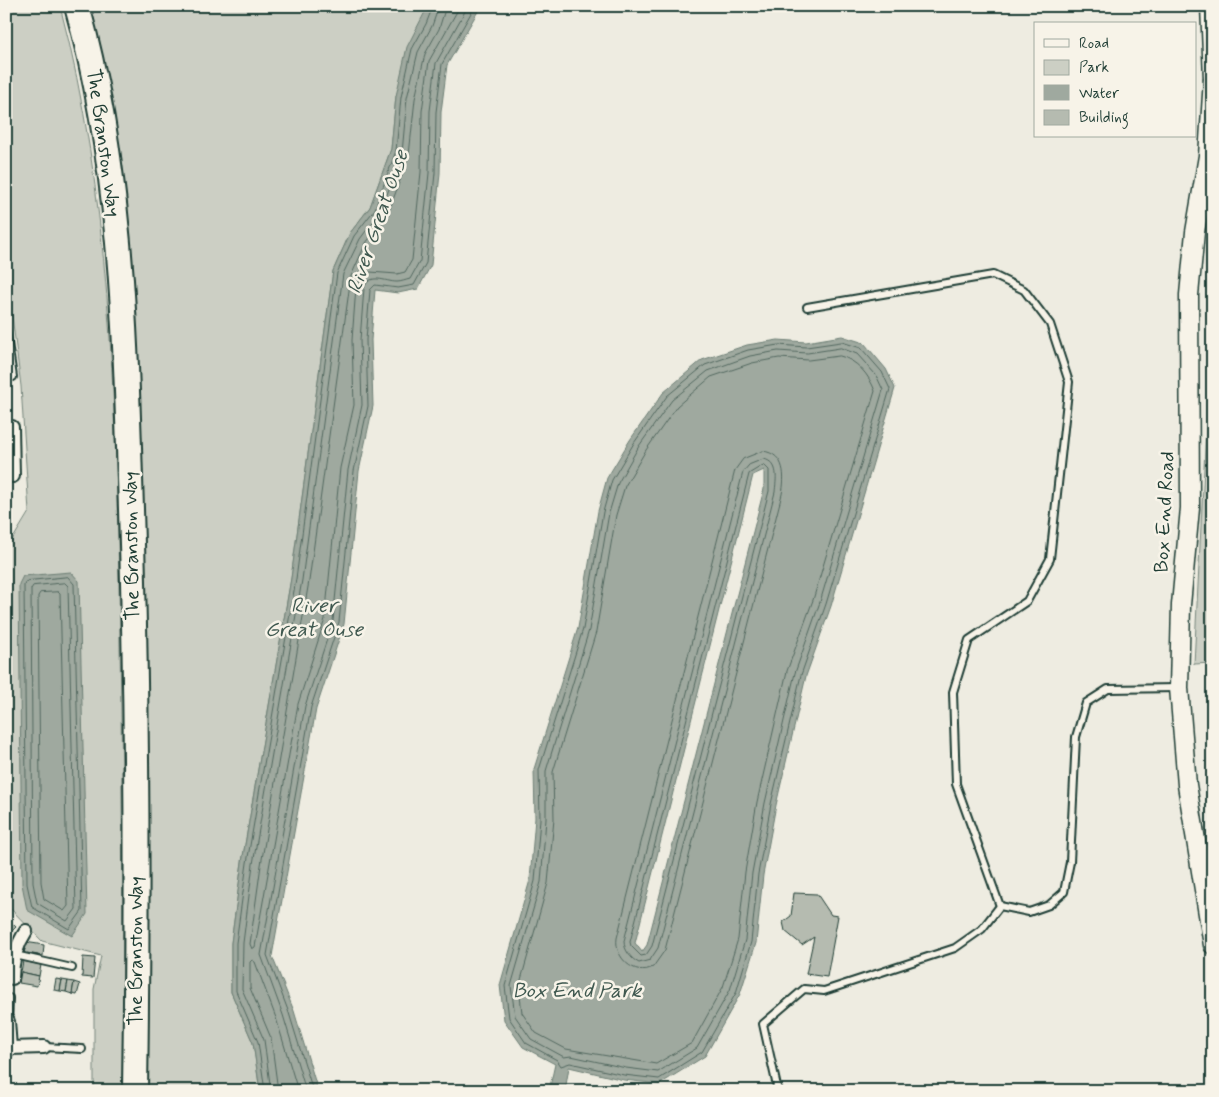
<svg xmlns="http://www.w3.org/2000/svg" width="1219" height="1097" font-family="Mynerve,sans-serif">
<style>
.green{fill:#cccfc4;stroke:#76867c}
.water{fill:#9fa99f;stroke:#6c7e74;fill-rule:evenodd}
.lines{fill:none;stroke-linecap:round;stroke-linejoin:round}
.shore{stroke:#52685f;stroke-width:1}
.building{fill:#b5bbb0;stroke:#1f3d34}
.lane-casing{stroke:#1f3d34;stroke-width:10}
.street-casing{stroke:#1f3d34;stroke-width:16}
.secondary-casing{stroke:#1f3d34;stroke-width:21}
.highway-casing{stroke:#1f3d34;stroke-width:28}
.lane{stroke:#f7f3e8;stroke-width:6}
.street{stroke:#f7f3e8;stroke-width:12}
.secondary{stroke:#f7f3e8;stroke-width:18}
.highway{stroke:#f7f3e8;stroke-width:24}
.labels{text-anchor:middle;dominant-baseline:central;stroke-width:5;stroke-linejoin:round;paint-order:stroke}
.street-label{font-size:20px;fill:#1f3d34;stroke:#f7f3e8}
.water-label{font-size:21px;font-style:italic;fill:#3f584f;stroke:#f7f3e8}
</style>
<rect width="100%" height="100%" fill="#eeece1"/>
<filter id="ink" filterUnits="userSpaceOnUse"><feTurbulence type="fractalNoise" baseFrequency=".02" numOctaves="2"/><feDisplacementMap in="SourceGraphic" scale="10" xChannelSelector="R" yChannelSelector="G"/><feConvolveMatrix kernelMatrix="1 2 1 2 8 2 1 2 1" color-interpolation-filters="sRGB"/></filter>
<g filter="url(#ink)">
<g class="green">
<path d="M6,6H60C110,196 115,392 119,587C122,755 124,923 122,1091H94V989L101,956L42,941L6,904V550L29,512L21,386L6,269Z"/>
<path d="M83,6H428L396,96L391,149L370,207L350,233L333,271L291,579L242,862L231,943V992L253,1043L260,1091H144L140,554Z"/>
<path d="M1213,427V663L1194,664L1206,428Z"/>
</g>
<g class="water">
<path d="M428,6H481L447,65L441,112L440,173L431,265L418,289L398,293L375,290L371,340L373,406L359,471L344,624L316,709L272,956L294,1011L318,1091H260L253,1043L231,992V943L242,862L291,578L333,271L350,233L370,207L391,149L396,96L407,47Z"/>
<path d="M842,336L864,343L886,369L895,388L831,606L806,676L776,805L763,875L756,943L740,994L705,1056L660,1084L624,1080L569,1067L565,1091H549L555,1064L523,1047L504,1020L500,985L530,880L535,818L534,769L578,628L598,511L607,478L630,440L663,393L702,360L747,345L778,340L806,342ZM764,470V489L647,945L642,952L635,943L753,475Z"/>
<path d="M71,572L79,581L87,914L72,936L27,910L22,884L19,584L23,576Z"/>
</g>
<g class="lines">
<g class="shore">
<path d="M446,6L439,29L425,54L415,99L409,155L388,214L366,243L351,276L309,581L261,865L250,944L252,949L255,947L298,704L325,619L340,468L354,405L352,340L356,287L362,277L370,272L397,274L405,272L412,260L421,172L422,111L429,61L460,6"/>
<path d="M842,342L861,348L882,372L890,389L826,604L801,675L771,804L758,874L751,942L736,993L702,1052L659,1079L624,1075L570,1063L561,1066L557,1060L526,1043L509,1018L505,986L535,881L540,819L539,770L583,629L603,512L612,480L634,443L667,396L705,365L748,350L778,345L806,347Z"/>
<path d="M841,348L857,354L876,375L883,390L820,602L795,673L765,803L752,873L745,940L730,990L697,1048L658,1072L626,1068L571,1056L564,1057L531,1039L515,1016L511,986L541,882L546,819V771L589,630L609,513L618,483L639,446L672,400L708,371L750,356L778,351L807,353Z"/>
<path d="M840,356C857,360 869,375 875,391L813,600L787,671L757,802L745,872L738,939L723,987L692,1043L656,1064L566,1049L536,1033L522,1013L519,987L548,883L554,819L553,772L596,632L616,515L625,486L646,450L677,406L711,377L752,363L779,358L808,360Z"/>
<path d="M763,451C786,454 785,477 782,494L665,950L653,967C634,977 614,957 617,938L735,470L743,459Z"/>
<path d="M764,459C780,463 776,480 775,492L658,948L650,960L639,963C631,959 624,950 624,941L743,472L749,465Z"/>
<path d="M764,465L769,470V491L652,946L646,955L641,956L631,946L630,942L749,474Z"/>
<path d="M68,577L74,584L82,911L69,929L32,907L27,884L24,585L27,581Z"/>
<path d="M65,583L68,586L76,909L67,921L37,903L33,883L31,589L33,586Z"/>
<path d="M58,592L60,594L68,906L64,911L44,899L41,882L38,596L40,593Z"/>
<path d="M265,1091L258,1042L236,991V943L247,863L296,579L337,273L354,236L375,209L396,151L401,97L412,49L426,24L433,6"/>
<path d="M271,1091L264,1040L242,989L243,943L253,864L302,580L343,274L360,239L381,211L402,153L407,98L418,52L432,26L439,6"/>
<path d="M278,1091L271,1038L250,988V962L252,960L255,962L276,1018L298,1091"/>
<path d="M306,1091L283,1015L261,955L305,706L333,621L348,470L362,405L360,340L364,288C370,272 385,282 397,282C401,282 406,280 410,279L420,261L429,173L430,111L436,63L468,6"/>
<path d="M313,1091L289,1013L267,955L311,707L339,622L354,471L368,406L366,340L370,290L375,285L398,288L414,285L426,263L435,173L436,112L442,64L475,6"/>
</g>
</g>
<g class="building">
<path d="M794,893L817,894L831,915L838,916L827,977L806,974L814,937L802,945L785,931L783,922L791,916Z"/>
<path d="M6,917L16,927L9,934L6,931Z"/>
<path d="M25,942L44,945L43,956L24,953Z"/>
<path d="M27,953L38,955L36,964L25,962Z"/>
<path d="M83,957L95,958L93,978L82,977Z"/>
<path d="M23,961L41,965L39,976L21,972Z"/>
<path d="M21,972L39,976L37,986L19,983Z"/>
<path d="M56,979L62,980L60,991L54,990Z"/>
<path d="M62,980L68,981L66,992L60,991Z"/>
<path d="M68,981L74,982L72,994L66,992Z"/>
<path d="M74,982L80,984L77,995L72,994Z"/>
</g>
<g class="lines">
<defs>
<g id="lane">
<path d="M807,307L993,275L1024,290L1050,324L1069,382L1050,559L1027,601L969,640L953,692L956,784L1000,906"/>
<path d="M6,330L13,377"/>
<path d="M15,955L72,968"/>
<path d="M8,1021L9,998"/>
<path d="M44,1047L82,1049"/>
<path d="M778,1091L763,1024L804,989L824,991L955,948L982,929L1000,906L1029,912L1049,905L1064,892L1070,862L1076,737L1086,703L1108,689L1178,688"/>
</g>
<g id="street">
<path d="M12,427L13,476"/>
<path d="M12,978C12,960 16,946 26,931"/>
<path d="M8,1021L10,1048"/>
<path d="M6,1052L10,1048L44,1047"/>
</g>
<g id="secondary">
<path d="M1210,6L1213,79"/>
<path d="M1213,79L1208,156L1195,232L1189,295L1190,508L1181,605L1179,688L1187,785L1213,945"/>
</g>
<path id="highway" d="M77,6C120,159 125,320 130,478C137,682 138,887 135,1091"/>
</defs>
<use href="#lane" class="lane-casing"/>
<use href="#street" class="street-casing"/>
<use href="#secondary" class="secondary-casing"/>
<use href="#highway" class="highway-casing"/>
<use href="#lane" class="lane"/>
<use href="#street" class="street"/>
<use href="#secondary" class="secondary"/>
<use href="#highway" class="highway"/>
</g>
</g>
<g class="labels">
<g class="street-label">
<text transform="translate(103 143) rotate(82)">The Branston Way</text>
<text transform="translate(1165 512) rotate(-87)">Box End Road</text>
<text transform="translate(132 546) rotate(-91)">The Branston Way</text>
<text transform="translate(136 951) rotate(-90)">The Branston Way</text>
</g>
<g class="water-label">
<text transform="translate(378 222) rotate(-71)">River Great Ouse</text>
<text x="314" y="606">River<tspan x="314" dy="24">Great Ouse</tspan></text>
<text x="577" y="991">Box End Park</text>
</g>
</g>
<rect width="1219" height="1097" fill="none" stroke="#f7f3e8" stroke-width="25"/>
<rect x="12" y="12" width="1194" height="1072" fill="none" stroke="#1f3d34" stroke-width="2" filter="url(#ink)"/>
<rect x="1034" y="22" width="162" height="115" fill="#f7f3e8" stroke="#a1aaa0"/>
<rect x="1044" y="39" width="25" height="8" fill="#f7f3e8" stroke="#a1aaa0"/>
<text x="1079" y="48" font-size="15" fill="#1f3d34">Road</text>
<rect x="1044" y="60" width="25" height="15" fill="#cccfc4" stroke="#a1aaa0"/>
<text x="1079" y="72" font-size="15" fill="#1f3d34">Park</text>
<rect x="1044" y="85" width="25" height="15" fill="#9fa99f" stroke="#a1aaa0"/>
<text x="1079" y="98" font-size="15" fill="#1f3d34">Water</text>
<rect x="1044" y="110" width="25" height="15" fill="#b5bbb0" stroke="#a1aaa0"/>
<text x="1079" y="122" font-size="15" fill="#1f3d34">Building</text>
</svg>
